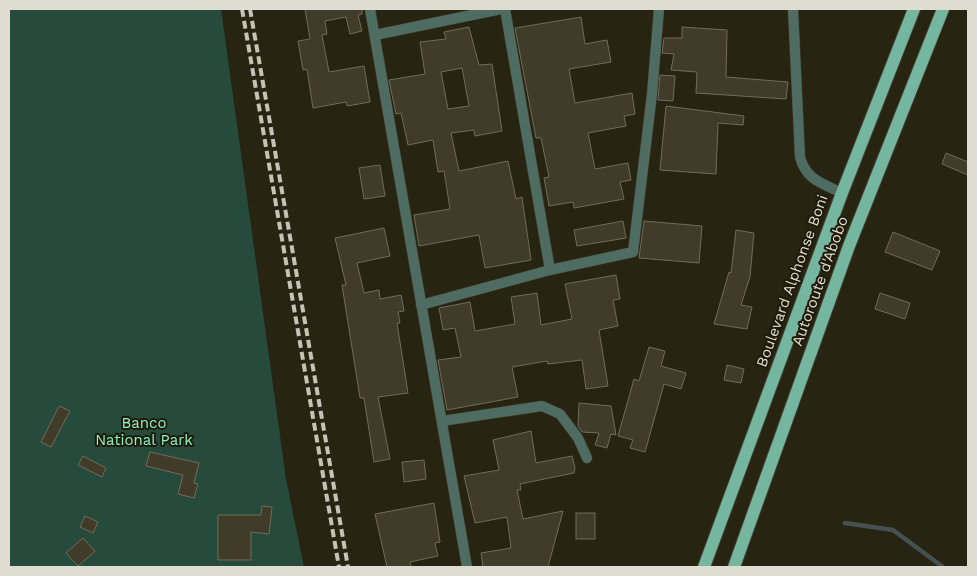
<svg xmlns="http://www.w3.org/2000/svg" width="977" height="576" font-family="'Work Sans',sans-serif">
<style>
.green{fill:#264b3c}
.lines{fill:none;stroke-linecap:round;stroke-linejoin:round}
.stream{stroke:#435151;stroke-width:4.5}
.building{fill:#413c29;stroke:#716c58;fill-rule:evenodd}
.street-casing{stroke:#423e2d;stroke-width:11}
.primary-casing{stroke:#423e2d;stroke-width:14}
.street{stroke:#4e6c62;stroke-width:10}
.primary{stroke:#75b6a1;stroke-width:12}
.rail{stroke:#c5c2b6;stroke-width:4;stroke-dasharray:8 4;stroke-linecap:butt}
.labels{text-anchor:middle;dominant-baseline:central;stroke-width:4;stroke-linejoin:round;paint-order:stroke}
.street-label{font-size:15px;fill:#dfdcd1;stroke:#1f1a09}
.park-label{font-size:15px;fill:#8cf3c7;stroke:#1f1a09}
</style>
<rect width="100%" height="100%" fill="#282412"/>
<path class="green" d="M9,9H221L286,479L304,567H9Z"/>
<g class="lines">
<path class="stream" d="M845,523L893,530L943,567"/>
</g>
<g class="building">
<path d="M305,9H362V14L358,15L362,31L350,34L346,17L325,21L327,34L322,35L329,72L364,66L370,102L347,106L346,102L313,108L307,69L303,70L298,41L310,39Z"/>
<path d="M581,17L585,44L607,40L611,62L569,69L575,103L632,93L635,114L624,116L626,126L588,133L595,169L628,163L631,180L620,182L624,199L574,208L573,202L549,206L544,178L549,177L541,138H536L515,28Z"/>
<path d="M469,27L479,65L492,64L502,131L475,136L474,130L451,133L459,171L508,161L516,199L522,197L531,260L485,268L479,235L419,246L414,215L450,209L444,171L438,172L433,140L408,145L401,113L396,114L389,80L425,74L420,42L446,39L444,32ZM462,68L469,106L448,109L441,72Z"/>
<path d="M682,27L727,30L726,77L788,82L786,99L696,93L697,72L671,70L674,54L662,53L664,38H682Z"/>
<path d="M660,75L675,76L673,101L658,100Z"/>
<path d="M666,106L744,116L743,125L718,123L716,174L660,170Z"/>
<path d="M946,153L968,162V175L942,164Z"/>
<path d="M380,165L385,196L364,199L359,168Z"/>
<path d="M623,221L626,238L577,246L574,230Z"/>
<path d="M644,221L702,226L699,263L639,258Z"/>
<path d="M384,228L390,256L357,263L364,293L379,290L380,299L401,295L404,311L398,312L400,323H397L408,393L378,397L390,459L374,462L364,398H360L342,285H346L335,238Z"/>
<path d="M736,230L754,233L750,277L741,305L752,307L747,329L714,324L729,272L731,273Z"/>
<path d="M893,232L940,251L932,270L885,252Z"/>
<path d="M616,275L620,299L613,300L618,326L599,330L608,386L586,389L582,360L548,364L547,361L512,367L518,397L447,410L438,360L461,357L455,328L443,330L439,308L470,302L475,331L515,324L511,297L537,293L541,325L572,319L565,284Z"/>
<path d="M880,293L910,303L905,319L875,309Z"/>
<path d="M649,347L665,351L661,366L686,373L681,389L664,384L645,452L630,448L633,440L618,436L634,379L639,381Z"/>
<path d="M727,365L744,369L741,383L724,380Z"/>
<path d="M579,403L611,406L616,435L611,434L607,448L595,445L599,433L582,432L578,426Z"/>
<path d="M59,406L70,411L51,447L41,442Z"/>
<path d="M531,431L536,463L572,456L575,468L574,473L520,484L521,490H517L523,519L563,511L548,567H483L481,553L511,548L507,517L475,523L464,476L499,470L493,440Z"/>
<path d="M150,452L199,463L194,483L198,484L194,498L178,494L183,475L146,466Z"/>
<path d="M83,456L106,468L102,477L78,465Z"/>
<path d="M424,460L426,479L404,482L402,462Z"/>
<path d="M434,503L440,542L435,543L438,556L410,562L411,567H387L375,514Z"/>
<path d="M262,506L272,507L269,534L251,532V560H218V515H261Z"/>
<rect x="576" y="513" width="19" height="26"/>
<path d="M85,516L98,522L93,533L80,527Z"/>
<path d="M83,538L95,551L78,566L66,553Z"/>
</g>
<g class="lines">
<defs>
<g id="street">
<path d="M370,9L467,567"/>
<path d="M505,9L550,270"/>
<path d="M793,9L800,157C806,180 822,183 842,193"/>
<path d="M375,35L501,9"/>
<path d="M421,305L550,270L633,252L652,94L659,9"/>
<path d="M442,421L542,406L560,414L578,438L587,458"/>
</g>
<g id="primary">
<path d="M704,567L842,193L914,9"/>
<path d="M734,567L849,246L943,9"/>
</g>
</defs>
<use href="#street" class="street-casing"/>
<use href="#primary" class="primary-casing"/>
<use href="#street" class="street"/>
<use href="#primary" class="primary"/>
<g class="rail">
<path d="M242,9L339,567"/>
<path d="M250,9L348,567"/>
</g>
</g>
<g class="labels">
<g class="street-label">
<text transform="translate(792 281) rotate(-70)">Boulevard Alphonse Boni</text>
<text transform="translate(820 281) rotate(-70)">Autoroute d'Abobo</text>
</g>
<g class="park-label">
<text x="144" y="423">Banco<tspan x="144" dy="17">National Park</tspan></text>
</g>
</g>
<rect width="977" height="576" fill="none" stroke="#dfdcd1" stroke-width="20"/>
</svg>
